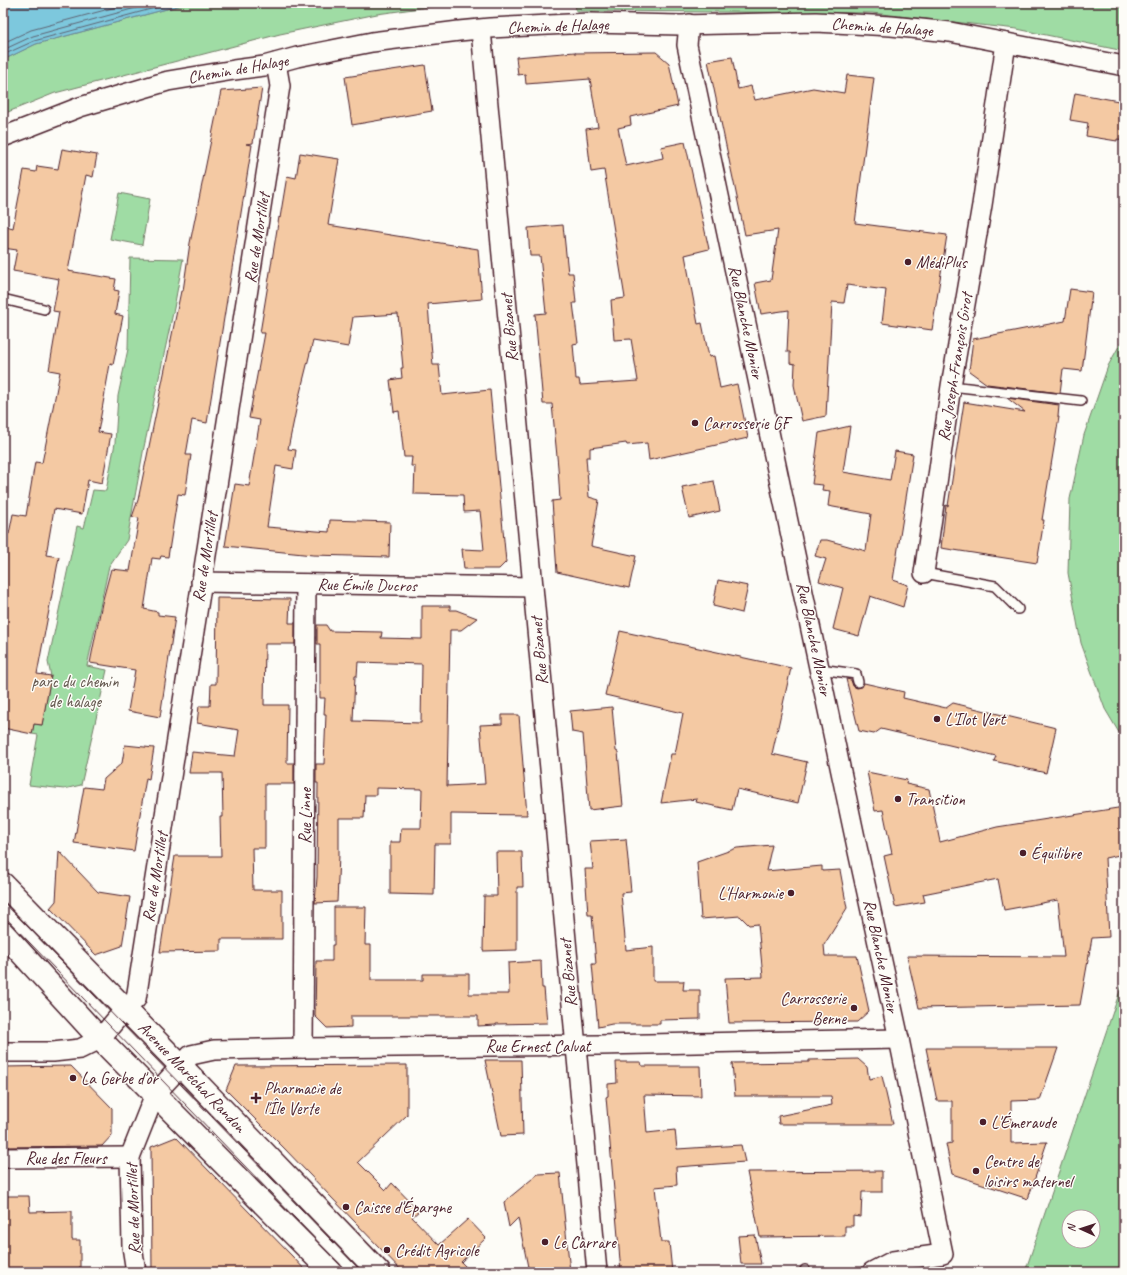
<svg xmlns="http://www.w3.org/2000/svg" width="1127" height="1275" font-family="Caveat,sans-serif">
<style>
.green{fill:#9fdca4;stroke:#747e68;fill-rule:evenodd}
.water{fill:#7dc8dd;stroke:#698496}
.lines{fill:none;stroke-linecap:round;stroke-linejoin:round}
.shore{stroke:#5e6372;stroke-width:1}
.building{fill:#f4c9a3;stroke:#4a1f2b;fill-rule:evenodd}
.service-casing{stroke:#4a1f2b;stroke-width:12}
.minor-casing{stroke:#4a1f2b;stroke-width:22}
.tertiary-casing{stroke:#4a1f2b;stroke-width:25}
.service{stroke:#fdfcf7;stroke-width:9}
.minor{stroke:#fdfcf7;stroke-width:19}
.tertiary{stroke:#fdfcf7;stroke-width:22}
.tram{stroke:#4a1f2b;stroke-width:1}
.poi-dot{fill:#4a1f2b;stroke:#fdfcf7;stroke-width:1.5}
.labels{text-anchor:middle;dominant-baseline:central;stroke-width:3;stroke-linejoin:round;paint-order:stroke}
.street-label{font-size:17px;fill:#4a1f2b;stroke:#fdfcf7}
.poi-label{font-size:17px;fill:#4a1f2b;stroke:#fdfcf7;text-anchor:start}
.park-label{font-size:17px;fill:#64584f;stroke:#fdfcf7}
</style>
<rect width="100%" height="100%" fill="#fdfcf7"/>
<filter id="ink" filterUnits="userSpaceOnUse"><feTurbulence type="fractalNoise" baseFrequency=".025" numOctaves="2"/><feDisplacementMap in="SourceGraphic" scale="8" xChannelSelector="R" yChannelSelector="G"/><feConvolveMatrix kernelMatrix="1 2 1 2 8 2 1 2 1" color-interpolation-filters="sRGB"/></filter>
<g filter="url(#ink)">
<g class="green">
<path d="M189,3H485L428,7L377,14L280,34L55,93L3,114V60L36,44Z"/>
<path d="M575,3H1124V51L1017,29L872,13L576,11Z"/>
<path d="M119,193L150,199L142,245L110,239Z"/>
<path d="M130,258L183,259L174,308L144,447L127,540L109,566L87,666L107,670L81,785L64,789L29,785L38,735L32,734L34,724L42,725L51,676L48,662L77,526L84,528L93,490L106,491L115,443L118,396L128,349Z"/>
<path d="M1124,337V741L1105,709L1081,643L1068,573L1070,499L1084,435L1108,366Z"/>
<path d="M1124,979V1272H1025ZM1069,1217H1093V1241H1069Z"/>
</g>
<path class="water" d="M3,3H189L36,44L3,60Z"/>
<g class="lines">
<g class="shore">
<path d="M3,43L31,30L131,3"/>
<path d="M3,50L33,36L154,3"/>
<path d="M3,55L34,41L173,3"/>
</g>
</g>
<g class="building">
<path d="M575,52V53L656,52L669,63L678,106L630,117L631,125L618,128L626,166L663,158L661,147L685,142L709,249L685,255L698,324L702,323L709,357L714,356L720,388L737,384L748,438L649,460L647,443L627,445L626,443L590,448V457H586L589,497L599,500L591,546L636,556L629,588L557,572L552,501L560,500L558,467L552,404H543L535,314L546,313L543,285L540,256H530L528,228L563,225L568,273H573L576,303H573L578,343L573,344L576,379H579L580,385L638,381L631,339L614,340L611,300L625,298L604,170L591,172L586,129L598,127L590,79L526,84L525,74L518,75L516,57Z"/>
<path d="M732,57L738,89L751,86L755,100L813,88L844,93L847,75L874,78L855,223L947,235L932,330L882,323L886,290L847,285L844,303L832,302L826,416L802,421L794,385L795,364L790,363V352H787L789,310L761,314L755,283L771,280L778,230L745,235L708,61Z"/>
<path d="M425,65L432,111L352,125L345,77Z"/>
<path d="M262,88L253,143L246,144L252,145L207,423L192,420L186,455H191L185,495L178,494L168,557L161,556L160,559L152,558L144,609L158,612V615L175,617L160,717L128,711L135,670L90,663L102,603L111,569L130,571L139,518L132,517L138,500L181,291H183L190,243L221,91Z"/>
<path d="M1075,93L1124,102V140L1117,139V141L1086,136L1088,123L1070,120Z"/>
<path d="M62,149L97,155L93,177L86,175L68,271L116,279L114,290L119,291L115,314L123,316L113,365L110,364L98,432L111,434L102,483L88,480L82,514L54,509L46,555L59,557L37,674L51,676L42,725L34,724L32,734L3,728V533L9,534L13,514L26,516L35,462L42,463L60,372L49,370L59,312L53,311L59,279L13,271L17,250L3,248V242L6,226L13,228L24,170L36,172L37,166L58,169Z"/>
<path d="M300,153L339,159L328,225L478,249L482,299L428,304L430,331L433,365H439L442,395L490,390L506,562L499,569H464L462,549L484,550L480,511L464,512L463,495L414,494L415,466H411L412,457H404L399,411L394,412L390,380L402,378L401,368H403L398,314L353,317L348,347L313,341L297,405L288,449L296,450L293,469L276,466L267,527L329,532L330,520L390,522L389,557L313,555L225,546L235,484L249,486L260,420L249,418L265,333H260L279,217L280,218L287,176L296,178Z"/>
<path d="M1070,289L1092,292L1082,371L1063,369L1060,393L987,384L969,371L973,339L1065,321Z"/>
<path d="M1007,398L1059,405L1058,417H1059L1042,520H1044L1037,563L941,548L946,505L948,506L964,402L1025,412Z"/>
<path d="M850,426L843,472L890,480L895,451L913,454L893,580L908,585L903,607L870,596L859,636L833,629L843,588L819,581L826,559L815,556L820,540H827L866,551L871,514L828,506L830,491L822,490L823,485L812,484L819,433Z"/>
<path d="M714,481L720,511L689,518L682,487Z"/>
<path d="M718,580L748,586L742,613L713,606Z"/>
<path d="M217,598L290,599L289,623H295V644H265L264,705H288L287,763H294V784H265V848H252L253,890H282V939H221V951L160,952L175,856H221L220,817H223L222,773H189L192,752L235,756L239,730L197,723L199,706H210L211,684H216Z"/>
<path d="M422,606H450V610H456L477,618L461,630H450L447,786L485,784L480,725L502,724V715H519L527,815L451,814V844H435L434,895L390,894V842H400L401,828H421L422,789L376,788V795H365L364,818H339V855L337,902L315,903L317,877L318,783H316V764H324L326,714H324L325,698H320V644H317V625H326L330,631L382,632L381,638L422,639ZM358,662L422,664L421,723L353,721L355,676H357Z"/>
<path d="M620,631L791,668L772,754L807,762L798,803L737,789L732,810L696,802L697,799L661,803L671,754H675L683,713L605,695Z"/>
<path d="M846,679L851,680L853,686L857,688L862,687L864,683L904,692L903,698L946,708L953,703L1056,728L1046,773L994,761L996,756L881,729L874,734L859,731Z"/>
<path d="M612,707L616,751L618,752L623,806L589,810L583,734L572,732L570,711Z"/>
<path d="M125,745L154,748L149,779L146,778L134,851L74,843L84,787L102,789L104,779L122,763Z"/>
<path d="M867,772L907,780L906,784L929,789L940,842L997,827L1124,807V854L1105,858L1109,937L1092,938L1080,1005L919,1008L907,956L1064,957L1058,900L1004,910L998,879L923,894L925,902L895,907L884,856L892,854L883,810L875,811Z"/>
<path d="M626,839L631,892L621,893L626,950L653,947V981H684L683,990H700V1019L660,1020V1024H612L598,1027L592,964H596L594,939L592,915H588L585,869H593L590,841Z"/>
<path d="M772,845L766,871L822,866V871L840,870L847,908L824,945L825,956H857L869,1011L857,1022L729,1023L725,978L763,977L758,924L749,925L740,916L701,919L697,862L737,848Z"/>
<path d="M59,851L98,892L130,897L122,946L96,955L50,908L56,901Z"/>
<path d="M496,852H522L523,887H517V950L483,951L484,896H497Z"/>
<path d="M334,907H366L365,945H371V980H423V974H469V994H509L508,963L541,961L542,988H544L547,1023L496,1024V1025L478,1026V1016H351V1027L327,1028L315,1016L316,961H332V945H334Z"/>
<path d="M926,1048H1058L1040,1100L1011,1101V1143L1047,1142L1028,1199L952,1174L946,1144L952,1143V1101H937Z"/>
<path d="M858,1059L867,1067L869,1079L882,1076L893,1124H779L778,1116L832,1105L831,1096H735L732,1063L809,1062V1060Z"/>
<path d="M485,1060H521L523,1135L501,1136Z"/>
<path d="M616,1062H641L642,1066H700L701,1096L644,1095L647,1133L675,1130L677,1149L741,1145L745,1162L676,1167L677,1185L655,1187L661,1242H669L672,1272H621L606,1097L608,1096V1084L617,1083Z"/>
<path d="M407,1065V1115L358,1162L386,1190L392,1183L419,1211L412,1217L439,1245L468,1219L486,1238L461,1262L471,1272H403L284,1148L226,1090L236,1066Z"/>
<path d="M71,1066L112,1108V1135L102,1146L3,1147V1067Z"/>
<path d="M176,1137L292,1256L307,1272H152L151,1147Z"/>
<path d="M882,1171V1192H862L861,1217L853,1216V1226H845V1236L760,1237L747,1172Z"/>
<path d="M560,1173L570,1272H529L518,1218L509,1227L504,1202L538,1174Z"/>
<path d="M3,1196H29L30,1212L72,1211V1240H80V1272H3Z"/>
<path d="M755,1235L761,1264H741L738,1236Z"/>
</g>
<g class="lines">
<defs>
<g id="service">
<path d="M3,299L44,309"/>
<path d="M951,386L1081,401"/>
<path d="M924,573L995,586L1018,609"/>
<path d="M820,669L856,674L858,682"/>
<path d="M805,1270V1272"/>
</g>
<g id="minor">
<path d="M689,24L687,45L857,847L899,1039L943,1254L893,1261L872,1272"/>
<path d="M481,30L597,1272"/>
<path d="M3,137L80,107L168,81L234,70L264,66L297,57L372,42L459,31L490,28L589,23L680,25L816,22L891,26L950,32L1124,66"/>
<path d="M924,573L951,386L982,205L1006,43"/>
<path d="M201,582L533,587"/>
<path d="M303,1048L306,584"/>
<path d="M3,1052H53L80,1049L100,1039L125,1009L136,999L280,86L276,63"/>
<path d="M3,1158L130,1157"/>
<path d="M136,1272L132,1246L130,1157L155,1094L191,1055L214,1050L303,1048L600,1045L899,1039"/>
</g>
<g id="tertiary">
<path d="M3,884L181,1066L379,1272"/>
<path d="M3,933L100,1039L331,1272"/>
</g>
</defs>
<use href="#service" class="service-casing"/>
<use href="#minor" class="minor-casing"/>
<use href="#tertiary" class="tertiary-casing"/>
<use href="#service" class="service"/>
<use href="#minor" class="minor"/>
<use href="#tertiary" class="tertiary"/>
<g class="tram">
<path d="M3,901L362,1272"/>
<path d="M3,915L347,1272"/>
</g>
</g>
</g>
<g class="poi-dot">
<circle cx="908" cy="262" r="4"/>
<circle cx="695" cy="423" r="4"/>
<circle cx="937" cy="719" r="4"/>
<circle cx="898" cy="799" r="4"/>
<circle cx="1023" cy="853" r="4"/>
<circle cx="791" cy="893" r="4"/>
<circle cx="854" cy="1008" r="4"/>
<circle cx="73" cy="1078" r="4"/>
<path d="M254 1092h4v4h4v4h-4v4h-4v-4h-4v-4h4z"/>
<circle cx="983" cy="1122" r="4"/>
<circle cx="976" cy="1171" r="4"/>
<circle cx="346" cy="1207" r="4"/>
<circle cx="545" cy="1242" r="4"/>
<circle cx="387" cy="1250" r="4"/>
</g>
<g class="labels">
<g class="street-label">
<text transform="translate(558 26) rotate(-2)">Chemin de Halage</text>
<text transform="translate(882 27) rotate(4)">Chemin de Halage</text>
<text transform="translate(238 69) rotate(-10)">Chemin de Halage</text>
<text transform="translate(257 238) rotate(-81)">Rue de Mortillet</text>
<text transform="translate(746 322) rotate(78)">Rue Blanche Monier</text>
<text transform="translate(509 328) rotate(-95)">Rue Bizanet</text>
<text transform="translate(955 367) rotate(-81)">Rue Joseph-François Girot</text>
<text transform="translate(205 557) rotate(-81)">Rue de Mortillet</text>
<text transform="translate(367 585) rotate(1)">Rue Émile Ducros</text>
<text transform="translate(814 639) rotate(78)">Rue Blanche Monier</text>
<text transform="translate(539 651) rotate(-95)">Rue Bizanet</text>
<text transform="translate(305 816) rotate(-90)">Rue Linne</text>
<text transform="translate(155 877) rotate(-81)">Rue de Mortillet</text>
<text transform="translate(881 956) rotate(78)">Rue Blanche Monier</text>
<text transform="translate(568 973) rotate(-95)">Rue Bizanet</text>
<text x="538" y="1046">Rue Ernest Calvat</text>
<text transform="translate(192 1077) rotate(46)">Avenue Maréchal Randon</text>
<text x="66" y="1158">Rue des Fleurs</text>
<text transform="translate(133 1209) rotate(-92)">Rue de Mortillet</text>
</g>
<g class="poi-label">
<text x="916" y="262">MédiPlus</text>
<text x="703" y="423">Carrosserie GF</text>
<text x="945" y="719">L'Ilot Vert</text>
<text x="906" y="799">Transition</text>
<text x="1031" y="853">Équilibre</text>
<text x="783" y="893" text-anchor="end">L'Harmonie</text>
<text x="846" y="998" text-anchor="end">Carrosserie<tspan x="846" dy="20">Berne</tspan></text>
<text x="81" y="1078">La Gerbe d'or</text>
<text x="264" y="1088">Pharmacie de<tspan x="264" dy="20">l'Île Verte</tspan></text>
<text x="991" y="1122">L'Émeraude</text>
<text x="984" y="1161">Centre de<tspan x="984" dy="20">loisirs maternel</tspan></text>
<text x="354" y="1207">Caisse d'Épargne</text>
<text x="553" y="1242">Le Carrare</text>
<text x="395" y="1250">Crédit Agricole</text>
</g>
<g class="park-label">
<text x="75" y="681">parc du chemin<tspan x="75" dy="20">de halage</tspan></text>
</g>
</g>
<rect width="1127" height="1275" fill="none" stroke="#fdfcf7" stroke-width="16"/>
<rect x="8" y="8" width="1111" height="1259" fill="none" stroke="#4a1f2b" stroke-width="1.5" filter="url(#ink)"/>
<g transform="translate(1081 1229) rotate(273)"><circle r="19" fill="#fdfcf7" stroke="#b5a4a5"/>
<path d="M0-3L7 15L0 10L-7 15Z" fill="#4a1f2b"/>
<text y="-6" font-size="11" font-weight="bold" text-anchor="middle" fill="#4a1f2b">N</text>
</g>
</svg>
